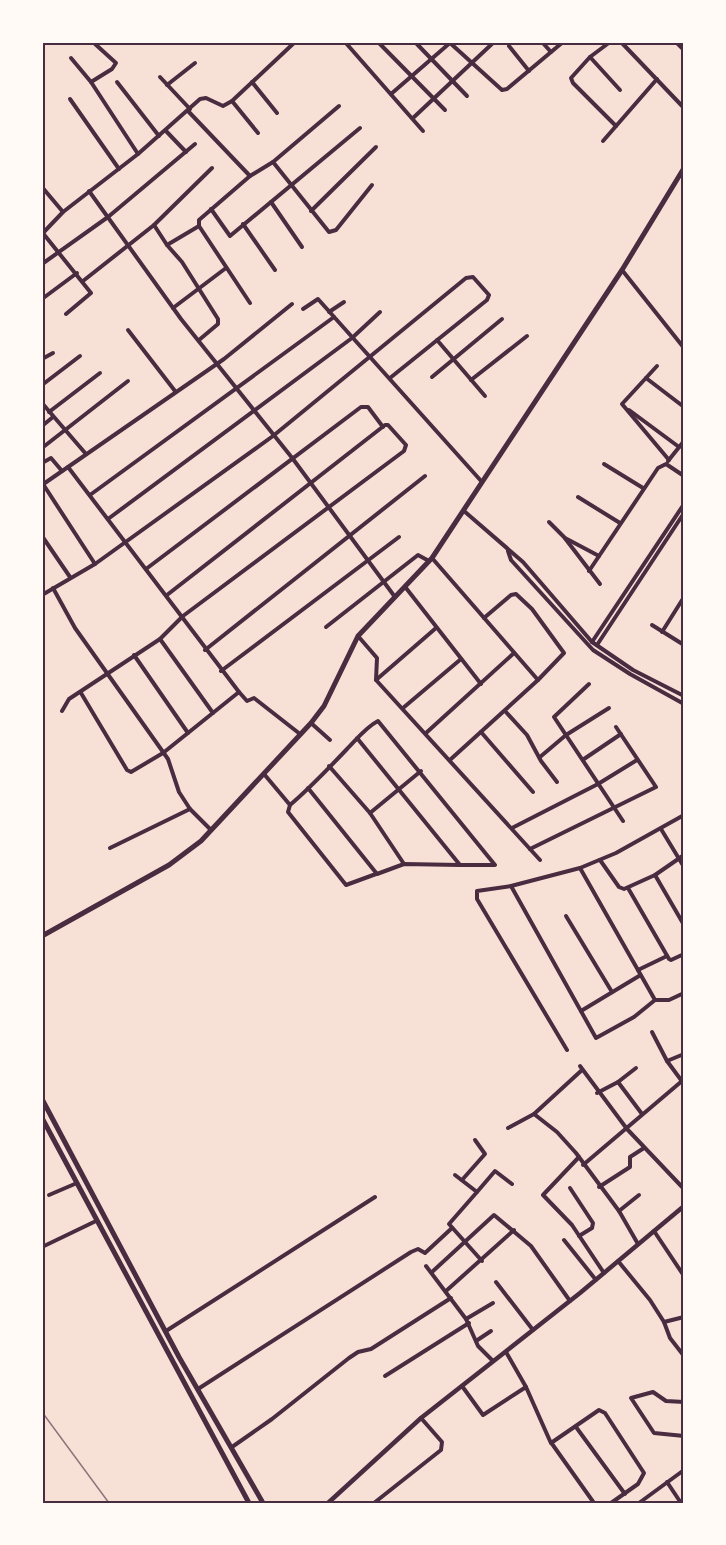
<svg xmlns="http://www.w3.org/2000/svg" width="726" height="1545" font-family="Overpass,sans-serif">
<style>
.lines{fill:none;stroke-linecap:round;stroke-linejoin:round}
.minor{stroke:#4a2c40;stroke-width:4}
.tertiary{stroke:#4a2c40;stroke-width:4.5}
.secondary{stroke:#4a2c40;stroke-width:5}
.rail{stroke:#8f747c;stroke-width:1.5}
.neatline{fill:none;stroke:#4a2c40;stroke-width:2}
</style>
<rect width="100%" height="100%" fill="#f7e1d7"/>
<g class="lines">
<g class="minor">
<path d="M345,42L423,131"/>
<path d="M378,42L445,110"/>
<path d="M415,42L467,96"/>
<path d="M449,42L502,90L507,89L563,42"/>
<path d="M542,42L551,52"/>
<path d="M610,42L590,57L571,78L573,83L616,126"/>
<path d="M621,42L684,108"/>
<path d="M676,42L684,50"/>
<path d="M94,43L116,63L112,69L91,82L138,154"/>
<path d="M509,46L529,71"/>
<path d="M590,57L620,90"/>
<path d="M71,58L91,82"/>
<path d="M160,77L190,109"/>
<path d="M117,82L159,136"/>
<path d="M252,82L277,113"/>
<path d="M167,85L195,63"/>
<path d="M391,94L451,42"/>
<path d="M70,99L119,169"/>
<path d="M232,101L258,133"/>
<path d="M188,111L250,176"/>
<path d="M413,118L494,42"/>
<path d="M166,131L186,152"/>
<path d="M603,141L657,79"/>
<path d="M273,162L329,232L336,230L372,185"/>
<path d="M42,187L63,212"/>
<path d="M89,191L181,319L293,459L395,597"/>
<path d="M271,202L302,247"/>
<path d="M211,209L230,236L360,128"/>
<path d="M311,211L376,147"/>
<path d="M243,224L275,270"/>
<path d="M154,225L167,245"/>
<path d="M199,226V220L250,176L273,162L339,106"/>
<path d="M199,226L167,245L182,262L218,319V324L199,340"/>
<path d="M199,226L250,303"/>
<path d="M42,232L91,293L66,314"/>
<path d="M42,234L63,212L138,154L200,99L206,98L223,106L232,101L295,42"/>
<path d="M42,264L108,217L195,144"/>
<path d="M622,270L684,348"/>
<path d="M83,281L154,225L212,168"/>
<path d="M42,299L77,273"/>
<path d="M173,308L226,268"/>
<path d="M303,309L318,299L482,482"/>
<path d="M329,312L344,302"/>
<path d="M128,330L175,391"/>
<path d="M437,340L485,396"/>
<path d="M42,359L53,353"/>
<path d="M657,366L622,404L669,460"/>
<path d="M432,377L502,319"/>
<path d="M646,378L684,407"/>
<path d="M471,380L527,336"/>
<path d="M42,385L80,356"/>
<path d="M42,403L86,454"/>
<path d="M629,410L679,447"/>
<path d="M49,412L100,373"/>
<path d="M42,426L53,417"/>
<path d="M42,448L128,381"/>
<path d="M668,461L684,441"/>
<path d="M42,463L51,458L62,471"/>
<path d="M604,464L643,488"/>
<path d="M68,467L239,692L247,701L254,698L300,734"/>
<path d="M43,484L95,564"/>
<path d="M42,485L224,359L292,304"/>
<path d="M90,495L334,317"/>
<path d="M578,497L620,523"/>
<path d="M464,511L523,562L592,642L633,670L684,696"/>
<path d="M108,519L352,338L380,312"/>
<path d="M549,522L564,537L600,584"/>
<path d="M42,536L70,577"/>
<path d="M565,538L599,556"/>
<path d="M508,551L511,560L593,650L630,674L684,704"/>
<path d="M432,558L538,680"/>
<path d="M146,569L361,407H368L383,427"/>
<path d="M589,571L658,468L666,464L684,476"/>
<path d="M53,588L75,628L168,759L179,792L190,809"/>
<path d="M406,588L481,684"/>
<path d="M42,595L95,564L273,436L466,278L473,277L489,295L487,300L390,378"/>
<path d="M652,625L684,645"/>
<path d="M326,627L418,555L429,561"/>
<path d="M662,632L684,597"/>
<path d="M358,636L377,658L376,680L540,860"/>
<path d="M160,639L213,713"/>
<path d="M592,642L684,504"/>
<path d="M597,645L684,513"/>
<path d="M205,650L425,476"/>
<path d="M134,655L188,733"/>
<path d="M221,671L399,537"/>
<path d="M376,680L436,628"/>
<path d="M589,684L554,717L623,821"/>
<path d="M81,693L127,770L131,772L163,753L239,692"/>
<path d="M403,708L461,659"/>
<path d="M62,711L69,699L160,639L183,616L404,451L406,445L388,425H385L167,595"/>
<path d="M505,711L527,735L541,761L557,782"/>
<path d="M311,723L330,740"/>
<path d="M481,732L533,792"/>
<path d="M426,733L514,653"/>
<path d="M540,757L566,735L609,708"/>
<path d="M451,759L538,680L564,653L532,609L516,594L511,595L484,618"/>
<path d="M584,759L621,734"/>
<path d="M329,766L370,813L404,864"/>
<path d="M264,774L290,805C310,788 329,768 347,749C356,740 366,727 378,721L495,865H460L357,738"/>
<path d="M308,788L377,874L404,864L460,865"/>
<path d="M290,805L288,812L346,885L376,874"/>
<path d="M370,813L421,771"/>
<path d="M512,828L598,784L637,760"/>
<path d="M661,829L684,867"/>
<path d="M110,848L190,809L211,830"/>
<path d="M530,849L656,787L616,727"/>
<path d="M600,860L619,887L624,889L655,875L684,855"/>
<path d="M580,868L655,1000H669L684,993"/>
<path d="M655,875L684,925"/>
<path d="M511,886L596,1038L634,1017L655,1000"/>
<path d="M628,888L669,959L671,960L684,954"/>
<path d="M566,916L612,992"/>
<path d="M638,970L667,956"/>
<path d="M581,1011L639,976"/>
<path d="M683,1029L684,1028"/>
<path d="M652,1032L667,1061L684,1084"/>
<path d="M567,1050L477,899V891L511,886L580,868L616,853L684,815"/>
<path d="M667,1061L684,1054"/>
<path d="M580,1066L627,1129L684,1189"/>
<path d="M618,1082L636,1068"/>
<path d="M597,1093L618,1082L642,1114"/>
<path d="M534,1114L582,1070"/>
<path d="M508,1128L534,1114L557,1132L576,1153L619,1211L638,1244"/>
<path d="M579,1157L543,1195L572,1225L604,1273"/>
<path d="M583,1165L682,1081"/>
<path d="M455,1175L477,1192L449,1224L482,1261"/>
<path d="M462,1180L485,1154L475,1140"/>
<path d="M599,1187L630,1167V1157L644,1148"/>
<path d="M570,1188L593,1223L592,1228L579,1236"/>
<path d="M477,1192L495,1171L512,1184"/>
<path d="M49,1195L77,1183"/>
<path d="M619,1211L639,1195"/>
<path d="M654,1231L684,1276"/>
<path d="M564,1240L596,1280"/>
<path d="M42,1247L96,1221"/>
<path d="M618,1261L650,1300L664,1322L670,1338L684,1356"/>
<path d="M426,1266L466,1319L478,1346L493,1361"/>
<path d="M432,1272L494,1215L531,1246L570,1301"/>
<path d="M496,1282L533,1330"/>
<path d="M446,1291L514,1230"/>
<path d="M466,1319L493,1303"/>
<path d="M664,1322L684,1317"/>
<path d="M166,1331L375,1197"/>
<path d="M476,1341L491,1331"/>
<path d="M506,1352L526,1387L550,1441L594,1503"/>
<path d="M385,1376L469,1323"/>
<path d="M462,1386L483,1415L526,1387"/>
<path d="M198,1389L411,1252L418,1249L425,1253L452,1228"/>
<path d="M684,1402L666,1401L653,1392L631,1398L654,1433L684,1436"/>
<path d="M576,1427L625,1494"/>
<path d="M551,1443L599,1410L605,1413L644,1473L638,1484L611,1503"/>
<path d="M232,1447L272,1419L349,1358L358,1352L371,1349L451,1298"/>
<path d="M667,1482L681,1503"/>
<path d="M374,1503L441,1450L442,1442L421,1418"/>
<path d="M639,1503L684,1470"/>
</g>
<path class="tertiary" d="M328,1503L421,1418L580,1293L684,1206"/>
<g class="secondary">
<path d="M42,936L169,865L201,841L311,723L324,706L358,636L432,558L622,270L684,168"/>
<path d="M42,1099L179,1357L263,1503"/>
<path d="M42,1118L249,1503"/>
</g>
<path class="rail" d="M42,1412L109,1503"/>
</g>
<rect width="726" height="1545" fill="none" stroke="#fffaf5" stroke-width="87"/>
<rect x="44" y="44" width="638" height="1458" class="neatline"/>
</svg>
